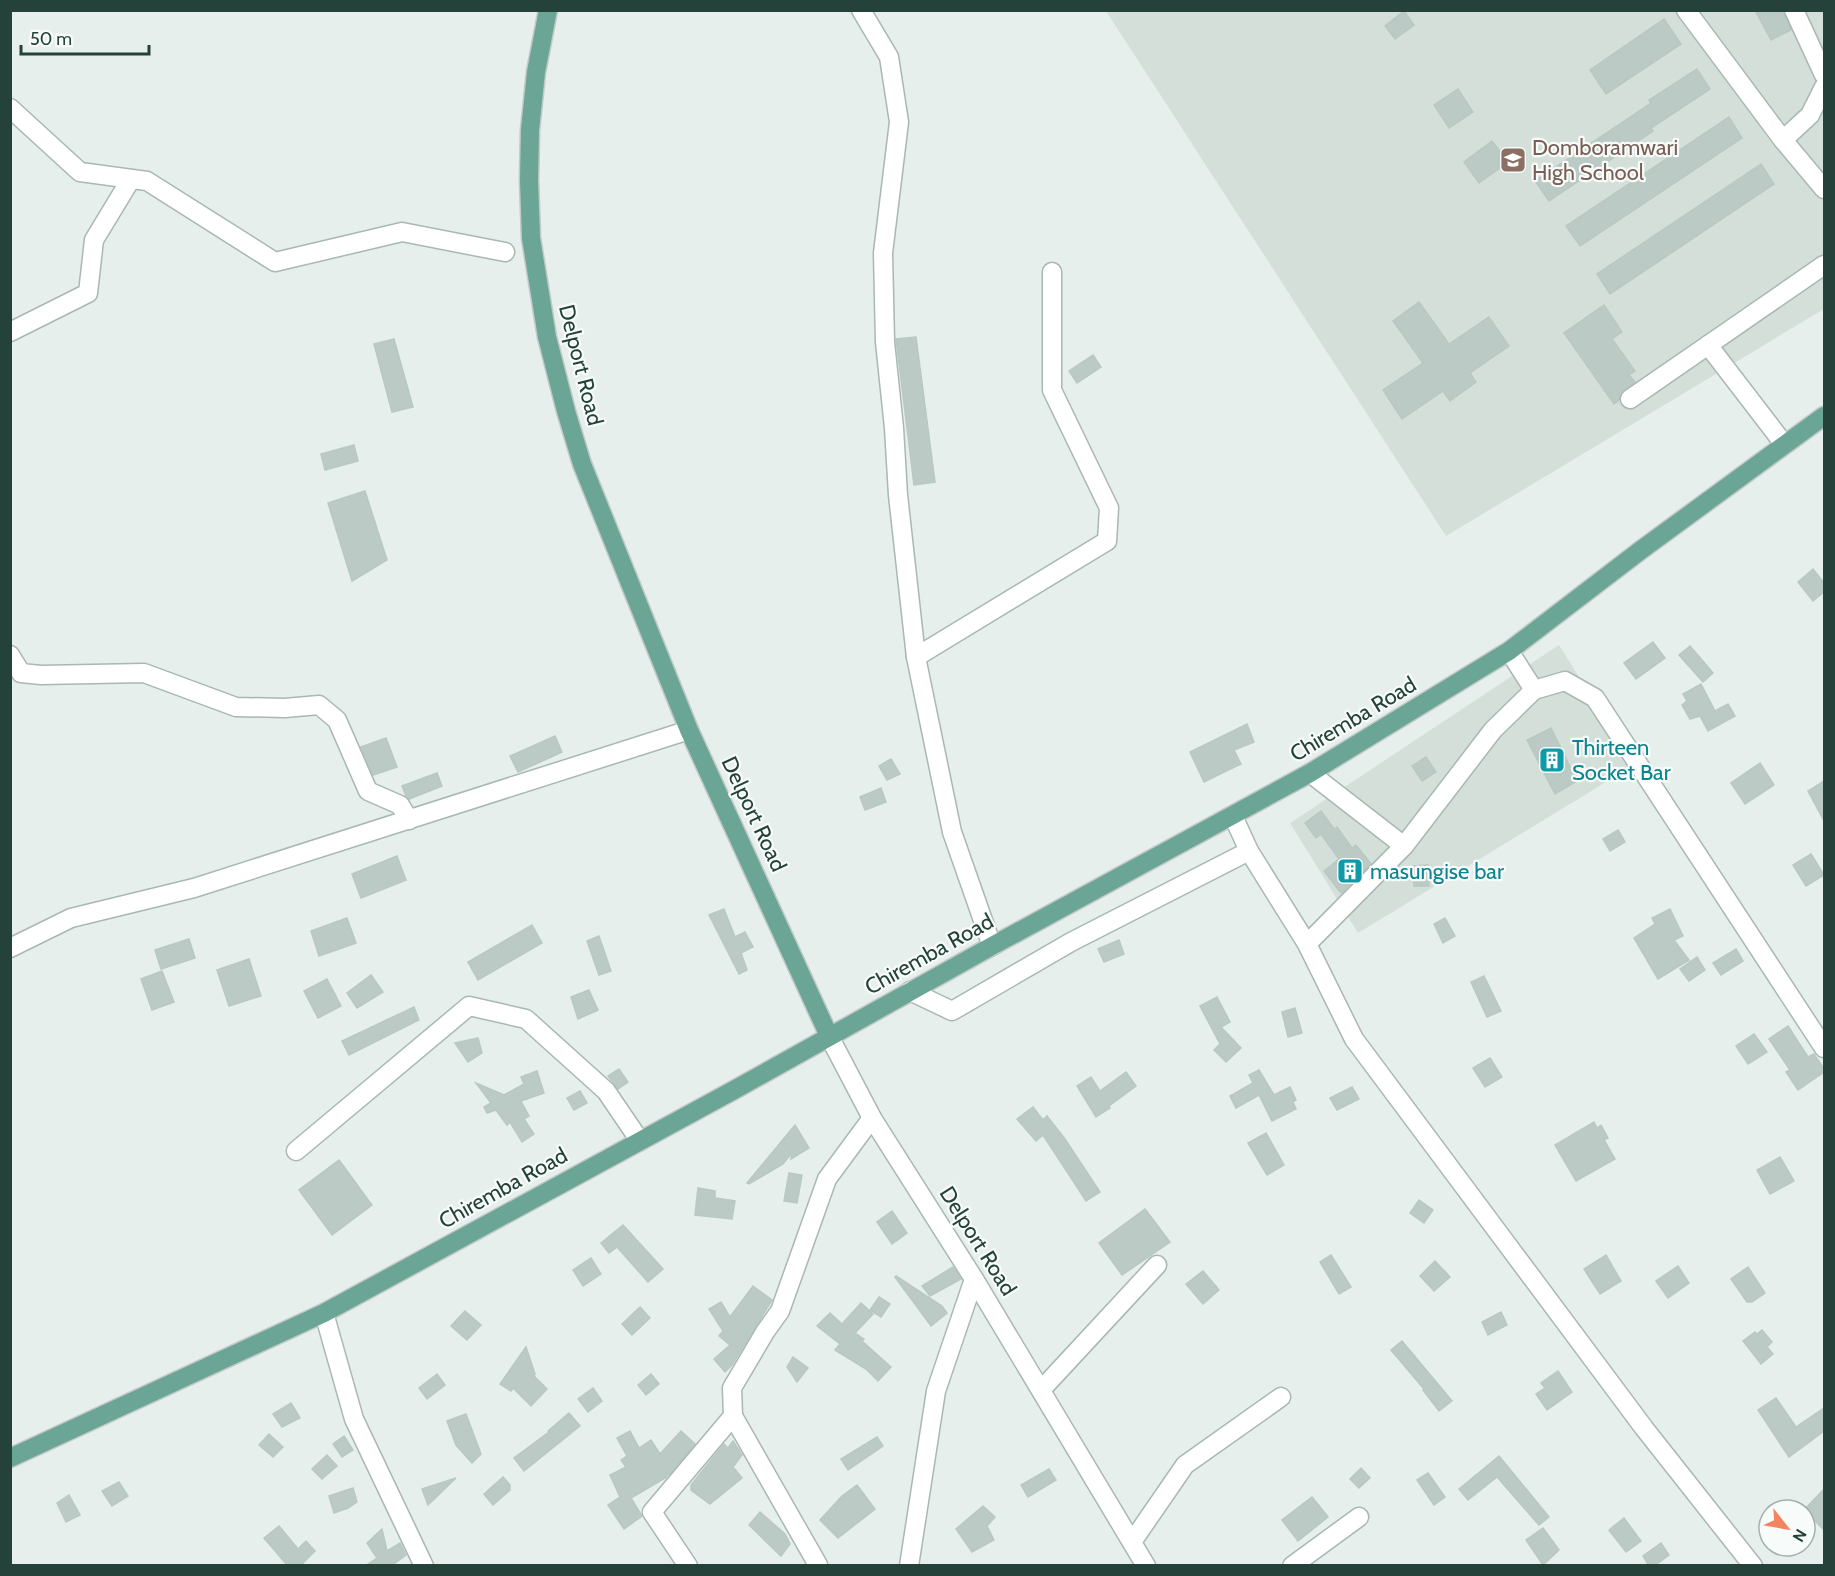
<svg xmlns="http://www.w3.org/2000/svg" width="1835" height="1576" font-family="Cabin,sans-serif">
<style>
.built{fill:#d4dfda}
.building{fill:#bbcac4;stroke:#b8c9c2;stroke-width:1.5}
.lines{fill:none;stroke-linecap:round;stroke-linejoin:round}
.minor-casing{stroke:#a8b8b2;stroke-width:21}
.major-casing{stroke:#c2cac8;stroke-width:21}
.minor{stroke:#fff;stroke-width:18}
.major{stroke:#6aa596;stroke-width:18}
.labels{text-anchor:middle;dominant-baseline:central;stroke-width:4.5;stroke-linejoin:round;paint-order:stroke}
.education-label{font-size:22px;fill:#785e54;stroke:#f7fbf9;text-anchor:start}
.street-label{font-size:22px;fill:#24423a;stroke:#f7fbf9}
.culture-label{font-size:22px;fill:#0d838f;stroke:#f7fbf9;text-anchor:start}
</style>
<rect width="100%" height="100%" fill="#e6efeb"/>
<g class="built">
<path d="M1106,11H1824V309L1446,536Z"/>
<path d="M1559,645L1634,765L1358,933L1290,823Z"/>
</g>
<g class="building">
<path d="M1755,10H1783L1791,30L1771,40Z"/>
<path d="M1404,11L1414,25L1395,39L1385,26Z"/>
<path d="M1664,19L1681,44L1606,94L1590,70Z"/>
<path d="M1697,69L1710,89L1651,128L1653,131L1549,201L1535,181L1651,103L1649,100Z"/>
<path d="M1458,89L1473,112L1449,128L1434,105Z"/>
<path d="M1729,117L1742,138L1580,246L1566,226Z"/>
<path d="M1492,141L1508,162L1479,183L1464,162Z"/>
<path d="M1761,164L1774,184L1610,294L1597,274Z"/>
<path d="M1419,302L1449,344L1489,317L1509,346L1470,373L1476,382L1450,401L1443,391L1402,419L1383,390L1423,363L1393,321Z"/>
<path d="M1604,305L1622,332L1612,339L1635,371L1629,375L1635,382L1623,390L1619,400L1614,404L1564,333Z"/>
<path d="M916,337L935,482L914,485L896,339Z"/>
<path d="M394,339L413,407L392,412L374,344Z"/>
<path d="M1093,355L1101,367L1077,383L1069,371Z"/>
<path d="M354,445L358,461L325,470L321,454Z"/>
<path d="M365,491L387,560L352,581L328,503Z"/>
<path d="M1813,569L1824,583V592L1813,601L1798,582Z"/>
<path d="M1653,642L1665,658L1636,679L1624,663Z"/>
<path d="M1690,646L1713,673L1703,682L1679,655Z"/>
<path d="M1701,684L1715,711L1728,704L1735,716L1708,731L1700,716L1690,719L1682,705L1687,701L1683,694Z"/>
<path d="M1247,724L1254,742L1234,750L1241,764L1204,782L1190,752Z"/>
<path d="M1551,728L1577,781L1555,794L1527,740Z"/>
<path d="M555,736L562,752L518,772L510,756Z"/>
<path d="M386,738L397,767L373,775L361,747Z"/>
<path d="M1426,757L1436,772L1422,781L1412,766Z"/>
<path d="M891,759L900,774L887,780L879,766Z"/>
<path d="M1760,763L1774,785L1745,804L1731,783Z"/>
<path d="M437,773L442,786L409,799L406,796L402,786Z"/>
<path d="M1824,781V821L1808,791Z"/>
<path d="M881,788L886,802L865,810L860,797Z"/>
<path d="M1321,811L1334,829L1337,827L1352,848L1356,845L1371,864L1341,893L1324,871L1339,859L1321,834L1316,838L1305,823Z"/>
<path d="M1618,830L1625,842L1610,851L1603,839Z"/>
<path d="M1811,854L1824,875L1806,886L1793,865Z"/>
<path d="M397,856L406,880L361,898L352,874Z"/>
<path d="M1428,865L1429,886H1414L1413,866Z"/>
<path d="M724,909L735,937L745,932L753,947L741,953L747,970L739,974L709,915Z"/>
<path d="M1670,909L1683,936L1674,940L1689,960L1658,979L1634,938L1655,924L1652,918Z"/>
<path d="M347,918L356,943L319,956L311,931Z"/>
<path d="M1445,918L1455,936L1443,943L1434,924Z"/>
<path d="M532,925L542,943L478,980L468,962Z"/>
<path d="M599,936L611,971L599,975L587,941Z"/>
<path d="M189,939L195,958L161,969L155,950Z"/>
<path d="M1119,940L1124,954L1104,962L1098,949Z"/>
<path d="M1736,949L1743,961L1721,975L1713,963Z"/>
<path d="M1697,957L1705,970L1689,981L1680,969Z"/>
<path d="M249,959L261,996L229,1006L217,970Z"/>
<path d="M162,971L174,1002L152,1010L141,979Z"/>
<path d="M371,975L383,992L357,1008L347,993Z"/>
<path d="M1484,976L1501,1011L1487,1017L1471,982Z"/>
<path d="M327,979L341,1006L318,1018L304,991Z"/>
<path d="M589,990L598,1010L578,1019L571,997Z"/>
<path d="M1217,997L1230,1022L1221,1027L1241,1048L1226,1062L1214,1050L1220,1044L1200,1006Z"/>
<path d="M414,1007L419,1020L349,1055L342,1041Z"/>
<path d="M1295,1008L1302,1033L1288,1037L1282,1012Z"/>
<path d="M1788,1026L1808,1057L1814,1054L1824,1069V1072L1798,1090L1786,1072L1790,1070L1769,1039Z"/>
<path d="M1754,1034L1767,1052L1748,1064L1736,1046Z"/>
<path d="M478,1038L482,1053L468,1062L455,1043Z"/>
<path d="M1490,1058L1502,1077L1485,1087L1473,1068Z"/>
<path d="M619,1069L628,1082L618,1089L608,1076Z"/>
<path d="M1259,1070L1274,1095L1290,1087L1296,1100L1293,1102L1296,1109L1272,1121L1259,1095L1236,1108L1230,1096L1253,1083L1249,1075Z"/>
<path d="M537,1071L544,1093L521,1101L529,1116L524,1119L534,1134L522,1142L510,1122L507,1125L496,1110L487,1113L484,1107L491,1103L476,1083L504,1095L524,1084L521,1077Z"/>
<path d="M1126,1072L1136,1086L1109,1106L1110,1108L1096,1117L1077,1086L1091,1077L1100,1091Z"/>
<path d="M1352,1087L1359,1099L1337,1110L1330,1098Z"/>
<path d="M580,1091L587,1103L574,1110L567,1098Z"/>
<path d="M1033,1107L1043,1120L1047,1116L1065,1139L1100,1192L1086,1201L1043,1135L1036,1141L1017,1119Z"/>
<path d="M1594,1122L1597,1128L1601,1125L1608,1138L1604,1140L1615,1159L1576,1181L1555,1145Z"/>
<path d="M795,1125L809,1148L791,1159L792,1153L783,1164L749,1184L747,1183Z"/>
<path d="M1266,1133L1284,1165L1267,1175L1248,1143Z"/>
<path d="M1780,1157L1794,1181L1770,1194L1757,1170Z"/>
<path d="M339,1160L372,1205L332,1235L299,1190Z"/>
<path d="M789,1173L802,1175L797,1203L784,1201Z"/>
<path d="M698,1188L715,1191V1198L735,1201L732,1219L695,1215Z"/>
<path d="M1419,1200L1433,1210L1424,1223L1410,1213Z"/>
<path d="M1145,1209L1170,1242L1122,1275L1099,1243Z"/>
<path d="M892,1211L907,1233L892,1244L877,1222Z"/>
<path d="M623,1225L663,1269L648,1282L617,1247L609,1253L601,1243Z"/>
<path d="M1331,1255L1351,1287L1339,1294L1320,1262Z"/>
<path d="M1606,1255L1621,1281L1600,1294L1584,1269Z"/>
<path d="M591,1258L601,1274L583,1286L573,1270Z"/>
<path d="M1435,1261L1450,1277L1434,1291L1420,1276Z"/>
<path d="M1678,1266L1689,1283L1668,1298L1656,1281Z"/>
<path d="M953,1267L961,1279L930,1296L922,1286Z"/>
<path d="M1748,1267L1765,1293L1752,1302H1747L1731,1279Z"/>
<path d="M1203,1271L1219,1290L1203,1304L1186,1284Z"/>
<path d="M896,1276L942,1306L947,1313L931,1326L895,1277Z"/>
<path d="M753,1286L772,1300L732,1365L725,1372L714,1359L730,1345L719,1336L723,1331L709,1309L721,1302L730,1317Z"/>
<path d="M879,1297L890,1304L881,1317L870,1310Z"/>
<path d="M861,1303L873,1314L855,1333L864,1339L862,1341L891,1367L878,1381L866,1369L835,1350L840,1344L817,1326L830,1313L842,1324Z"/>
<path d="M640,1307L650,1318L632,1335L622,1324Z"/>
<path d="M465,1311L481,1325L467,1340L451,1326Z"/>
<path d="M1501,1312L1507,1325L1488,1335L1482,1322Z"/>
<path d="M1762,1330L1772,1342L1767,1347L1773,1354L1761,1364L1743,1341L1755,1332L1757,1334Z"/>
<path d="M1402,1341L1452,1401L1439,1411L1423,1390L1424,1389L1391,1350Z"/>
<path d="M526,1347L535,1374L534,1376L547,1389L531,1406L513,1388L511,1391L500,1384Z"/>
<path d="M793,1357L808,1368L797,1382L787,1367Z"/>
<path d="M1558,1371L1572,1392L1547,1410L1536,1394L1545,1388L1541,1383Z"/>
<path d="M437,1374L445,1385L427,1399L419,1388Z"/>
<path d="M651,1374L659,1384L646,1395L638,1385Z"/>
<path d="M593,1388L602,1401L588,1412L578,1399Z"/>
<path d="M1776,1398L1796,1427L1824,1408V1431L1789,1457L1758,1410Z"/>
<path d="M291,1403L300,1418L282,1427L273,1414Z"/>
<path d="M569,1413L580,1426L524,1471L514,1458L549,1432L548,1431Z"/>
<path d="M466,1414L481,1454L472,1463L456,1445L447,1421Z"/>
<path d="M630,1431L639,1448L651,1440L660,1454L681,1431L695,1444L669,1475L666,1473L667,1477L631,1498L642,1516L624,1529L608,1505L620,1497L610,1475L626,1467L621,1460L627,1456L617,1438Z"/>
<path d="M269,1434L283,1447L273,1457L259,1445Z"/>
<path d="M344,1436L353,1450L342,1457L333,1444Z"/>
<path d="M877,1437L883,1446L848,1470L841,1459Z"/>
<path d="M733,1441L742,1455L733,1467L742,1478L710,1504L691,1490V1485L724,1444L728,1448Z"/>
<path d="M327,1455L337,1466L322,1479L312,1469Z"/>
<path d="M1499,1456L1549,1517L1539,1525L1497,1477L1468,1500L1459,1489Z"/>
<path d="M1361,1468L1370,1478L1359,1488L1350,1479Z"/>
<path d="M1049,1469L1056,1480L1028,1497L1021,1485Z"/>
<path d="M1428,1473L1445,1497L1434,1505L1417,1480Z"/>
<path d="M503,1477L510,1485V1490L493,1505L484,1494Z"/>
<path d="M456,1478L428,1505L422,1489Z"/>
<path d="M119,1482L128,1496L112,1506L102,1491Z"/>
<path d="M857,1485L875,1509L838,1538L820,1520L842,1496Z"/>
<path d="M353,1488L357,1502L348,1508L334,1513L329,1496Z"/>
<path d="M1824,1489V1530L1804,1510Z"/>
<path d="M69,1495L80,1515L66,1522L57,1503Z"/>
<path d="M1312,1497L1328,1517L1298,1541L1282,1520Z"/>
<path d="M983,1506L995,1517L987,1526L994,1540L972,1552L956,1529Z"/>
<path d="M760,1512L785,1534L790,1544L781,1556L749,1525Z"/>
<path d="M1624,1518L1641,1541L1626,1552L1609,1530Z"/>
<path d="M279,1526L298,1549L306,1541L315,1551L300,1566H288L264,1538Z"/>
<path d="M1543,1528L1559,1550L1543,1565L1526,1540Z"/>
<path d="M382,1529L387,1551L400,1543L406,1555L391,1566H365L377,1558L367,1543Z"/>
<path d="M1661,1543L1669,1555L1654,1566H1649L1643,1556Z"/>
</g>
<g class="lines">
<defs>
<g id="minor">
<path d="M861,10L889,57L899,122L883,253L885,342L894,428L898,495L916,657"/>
<path d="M1686,10L1783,140L1824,189"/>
<path d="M1794,10L1824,75"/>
<path d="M10,108L80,172L147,181L275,262L402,232L505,252"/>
<path d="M1783,140L1810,115L1824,87"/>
<path d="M10,332L88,293L94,240L131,179"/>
<path d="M1708,345L1784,444"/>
<path d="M1630,399L1824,265"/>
<path d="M1509,651L1534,690L1565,681L1595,698L1824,1048"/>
<path d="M10,655L21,673L41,675L144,673L236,707L285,708L319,705L337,720L368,791L400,805L409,820"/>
<path d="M1310,773L1404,846"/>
<path d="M1233,816L1249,851L1307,944L1354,1039L1644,1428L1753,1566"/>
<path d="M1307,944L1404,846L1493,730L1534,690"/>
<path d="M992,946L952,832L916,657L1107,541L1109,508L1052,390V272"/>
<path d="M10,948L71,918L194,888L689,730"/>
<path d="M910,991L952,1011L1071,942L1249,851"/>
<path d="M829,1036L872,1118L974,1279L1146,1566"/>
<path d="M296,1151L469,1006L526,1019L606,1091L640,1141"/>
<path d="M324,1313L354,1419L424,1566"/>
<path d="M1041,1390L1157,1265"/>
<path d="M733,1416L818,1565"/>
<path d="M1132,1542L1185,1465L1281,1397"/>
<path d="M688,1566L652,1512L733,1416L732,1388L765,1332L780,1311L827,1179L872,1118"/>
<path d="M909,1566L936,1391L974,1279"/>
<path d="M1292,1566L1359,1517"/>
</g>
<g id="major">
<path d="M548,10L536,72L530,130L529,180L531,238L547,337L566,411L582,464L689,730L829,1036"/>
<path d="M10,1458L324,1313L734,1090L992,946L1310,773L1509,651L1641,550L1824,416"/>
</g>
</defs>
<use href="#minor" class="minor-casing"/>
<use href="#major" class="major-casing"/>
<use href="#minor" class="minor"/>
<use href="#major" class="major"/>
</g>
<defs>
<symbol id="school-square" viewBox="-11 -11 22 22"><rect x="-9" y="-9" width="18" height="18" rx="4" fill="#8d6e63" stroke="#f7fbf9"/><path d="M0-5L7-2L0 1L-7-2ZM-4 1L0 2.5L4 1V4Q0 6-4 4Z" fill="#fff"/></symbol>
<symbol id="building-square" viewBox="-11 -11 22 22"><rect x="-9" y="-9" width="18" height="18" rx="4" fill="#0f9aa8" stroke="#f7fbf9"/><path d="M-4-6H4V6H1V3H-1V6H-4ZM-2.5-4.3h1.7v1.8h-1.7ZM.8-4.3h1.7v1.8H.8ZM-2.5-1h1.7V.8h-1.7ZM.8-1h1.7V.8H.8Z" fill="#fff"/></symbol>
</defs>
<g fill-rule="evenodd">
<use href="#school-square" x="1498" y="145" width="30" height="30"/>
<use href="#building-square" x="1537" y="745" width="30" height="30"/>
<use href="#building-square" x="1335" y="856" width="30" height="30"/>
</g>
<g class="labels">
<g class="education-label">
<text x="1532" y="147">Domboramwari<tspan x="1532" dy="25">High School</tspan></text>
</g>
<g class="street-label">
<text transform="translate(581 365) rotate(76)">Delport Road</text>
<text transform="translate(1353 719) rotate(-31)">Chiremba Road</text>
<text transform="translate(754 814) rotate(65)">Delport Road</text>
<text transform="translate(929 954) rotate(-29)">Chiremba Road</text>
<text transform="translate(503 1188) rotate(-29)">Chiremba Road</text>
<text transform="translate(978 1241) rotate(58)">Delport Road</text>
</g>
<g class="culture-label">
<text x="1572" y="747">Thirteen<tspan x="1572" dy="25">Socket Bar</tspan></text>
<text x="1370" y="871">masungise bar</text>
</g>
</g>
<rect width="1835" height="1576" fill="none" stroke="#24423a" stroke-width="24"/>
<g transform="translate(1787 1528) rotate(121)"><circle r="28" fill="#f7fbf9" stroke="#a3b1ad" stroke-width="1.5"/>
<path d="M0-4.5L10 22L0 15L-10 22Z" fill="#f4845f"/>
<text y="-9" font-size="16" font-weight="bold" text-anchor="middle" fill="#24423a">N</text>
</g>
<path d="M21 45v9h128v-9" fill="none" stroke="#24423a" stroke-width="3"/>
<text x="30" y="45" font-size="18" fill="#24423a" stroke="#f7fbf9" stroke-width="4.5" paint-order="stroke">50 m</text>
</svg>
